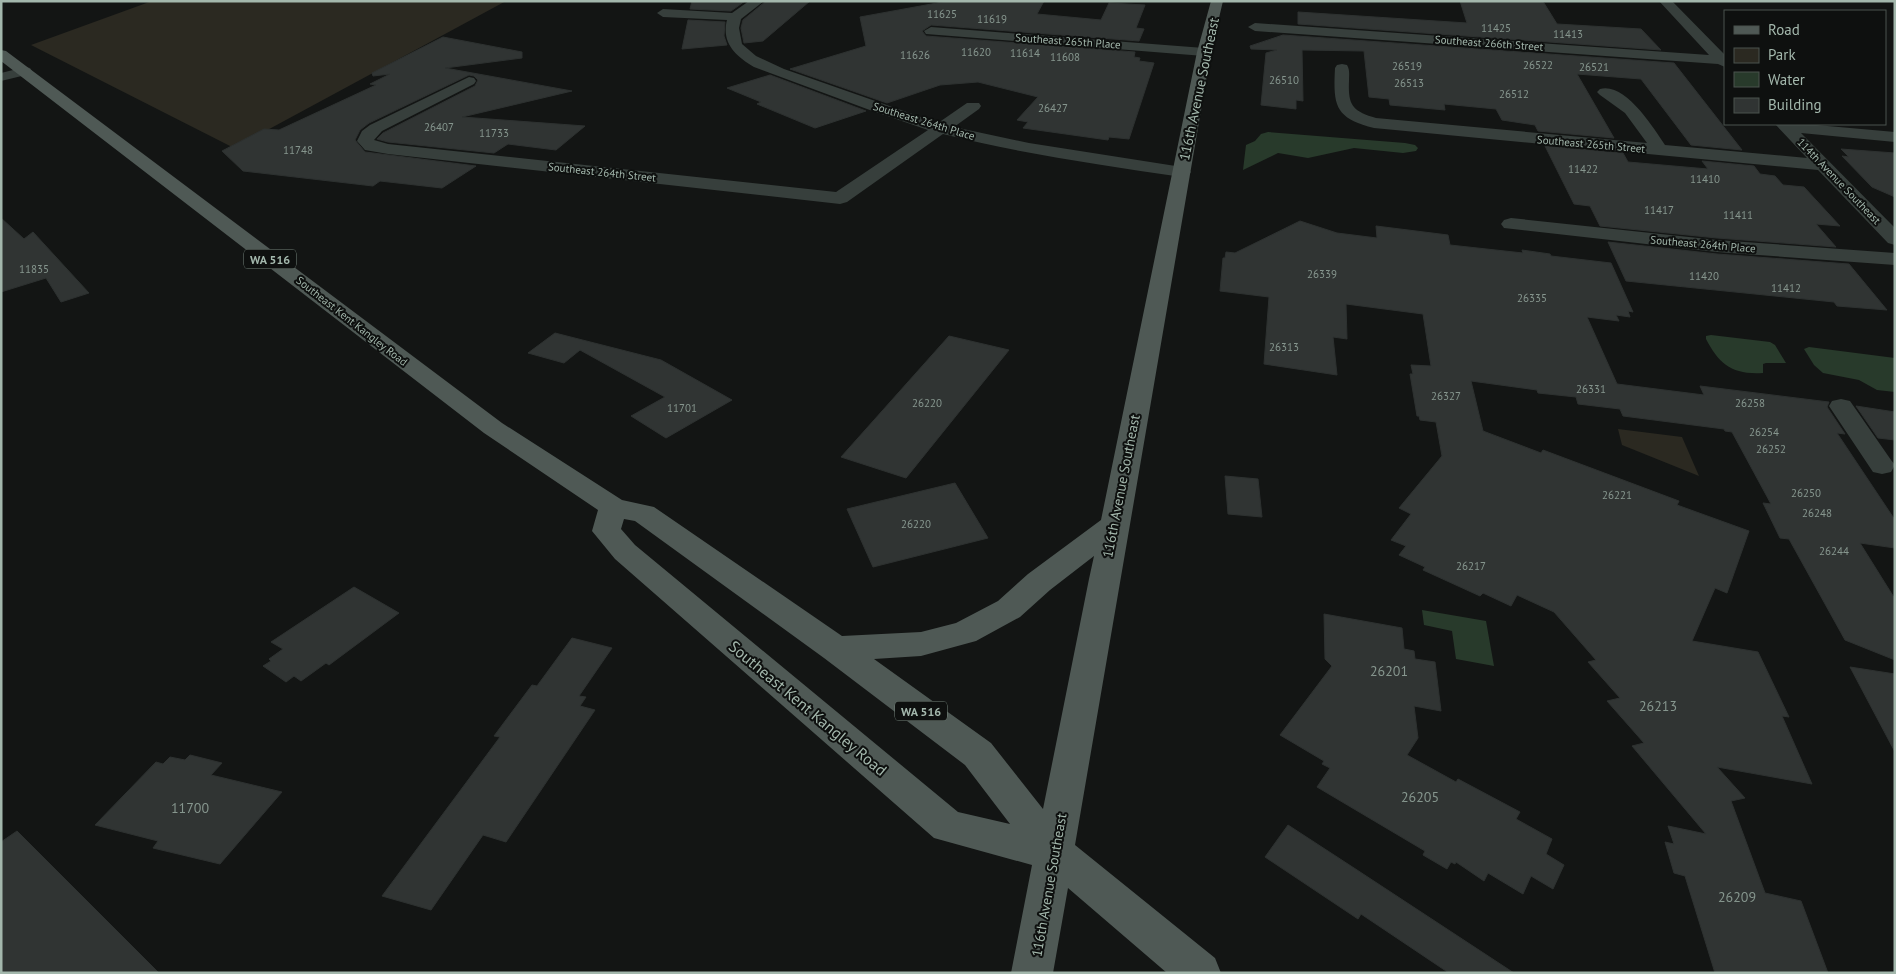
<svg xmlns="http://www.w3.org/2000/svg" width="1896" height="974" font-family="'PT Sans',sans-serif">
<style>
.green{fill:#2b2921}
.water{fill:#283a2b}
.building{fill:#303433;stroke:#2d3130}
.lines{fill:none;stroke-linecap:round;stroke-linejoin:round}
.minor{fill:#373f3c;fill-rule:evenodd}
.major{fill:#4f5955;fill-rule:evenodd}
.labels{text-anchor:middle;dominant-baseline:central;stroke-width:4;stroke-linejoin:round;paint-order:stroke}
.number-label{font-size:11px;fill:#86968e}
.far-street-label{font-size:11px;fill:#a3b7ac;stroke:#0e100f}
.shield{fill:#0e100f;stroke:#76857d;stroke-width:1}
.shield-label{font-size:12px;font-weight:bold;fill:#a3b7ac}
.street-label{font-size:14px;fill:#a3b7ac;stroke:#0e100f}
.near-number-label{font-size:14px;fill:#86968e}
.near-street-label{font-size:16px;fill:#a3b7ac;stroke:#0e100f}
</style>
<rect width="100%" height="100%" fill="#131514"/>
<g class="green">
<path d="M152,1H506L234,148L31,45Z"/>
<path d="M1618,429L1682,437L1699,476L1622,445Z"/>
</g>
<g class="water">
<path d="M1268,132L1405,143L1415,145L1418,148L1416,151L1403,153L1354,148L1308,158L1278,153L1243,170L1246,145L1255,141L1261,134Z"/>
<path d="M1711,335L1770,342L1775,345L1786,363H1766L1763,364V373C1732,375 1719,364 1706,339V336Z"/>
<path d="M1809,347L1895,358V392L1877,390L1859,380L1823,373L1814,365L1804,349Z"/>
<path d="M1422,610L1486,621L1494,666L1456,659L1452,631L1424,625Z"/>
</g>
<g class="building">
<path d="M692,1H745L731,11L690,9Z"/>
<path d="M766,1H810L763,41L744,43L741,28L743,20Z"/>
<path d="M948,1H1044L1037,14L1101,20L1109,3L1145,5L1136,28L1144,29L1139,41L931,25L922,31L926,36L1135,52L1134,57L1140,58L1139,61L1154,63L1129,139L1109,137L1108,140L1023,128L1028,122L1017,120L1038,97L978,82L940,85L887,103L790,69L866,46L860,17Z"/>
<path d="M1460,1H1538L1544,3L1557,24L1641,29L1661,50L1298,24V12L1467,23Z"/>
<path d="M688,20L725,22L724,36L727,45L682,49Z"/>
<path d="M1283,35L1674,63L1742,150L1691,145L1641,79L1577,74L1614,138L1538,131L1535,125L1502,120L1496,109L1444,104L1445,110L1390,105L1389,99L1369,97L1364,51L1302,50L1303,101L1296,100V109L1261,105L1266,53L1277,50L1251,49L1250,46Z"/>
<path d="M443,37L522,52V58L445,68L572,91L462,117L585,126L556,150L508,144L494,153L388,142L377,139L383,133L475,86L478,80L474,76L469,75L369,123L360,130L355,140L365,152L476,166L442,188L380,181L373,186L243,171L222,151L264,129L279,130L376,85L370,84L390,74L373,76L372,73Z"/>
<path d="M770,75L866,111L815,128L757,104L761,102L727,88Z"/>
<path d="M1545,146L1623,153L1628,162L1708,169L1702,161L1754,166L1760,174L1775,176L1783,185L1804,187L1840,226L1816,224L1836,247L1717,238L1600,226L1590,206L1574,204Z"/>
<path d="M1841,149L1895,153V197L1872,187L1842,156L1849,157Z"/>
<path d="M1,218L24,239L33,232L89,293L61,302L46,278L1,292Z"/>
<path d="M1300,221L1337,233L1377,238L1376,226L1448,235L1450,245L1523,253L1522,250L1550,254L1551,256L1611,263L1633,312L1628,311L1630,317L1616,315L1619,321L1587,317L1617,384L1704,395L1700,386L1829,402L1827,407L1845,434L1837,433L1895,520V548L1860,543L1895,599V660L1845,640L1789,539L1780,538L1763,503L1771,504L1732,432L1725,431L1724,429L1623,416L1620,409L1578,404L1576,397L1538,393L1537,390L1471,381L1483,431L1541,453L1543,450L1679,501L1677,505L1749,531L1727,593L1715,588L1692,641L1758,652L1789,717L1782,716L1812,784L1717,767L1745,798L1731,801L1765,893L1801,901L1828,973H1715L1685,876L1674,873L1665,842L1674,844L1668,826L1706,834L1632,746L1644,743L1607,701L1620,698L1588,662L1596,660L1554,612L1517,595L1511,606L1483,593L1480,596L1423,570L1425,567L1399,555L1406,546L1391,540L1411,514L1399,508L1442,456L1436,422L1420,420L1419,416H1417L1410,374H1413L1411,365L1431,366L1423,314L1346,304L1347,339L1333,337L1337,375L1264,364L1269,297L1220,291L1223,258H1225L1226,252L1235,253Z"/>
<path d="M1608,242L1717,254L1849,264L1887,310L1837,306L1834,302L1626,281Z"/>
<path d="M555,333L661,360L732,400L666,438L631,416L665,397L580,350L564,363L528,353Z"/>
<path d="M949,336L1009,350L906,478L841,457Z"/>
<path d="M1856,406L1895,412V440L1878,438Z"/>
<path d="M1225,476L1258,479L1262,517L1228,514Z"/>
<path d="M955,483L988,538L873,567L847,509Z"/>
<path d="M354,587L399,613L329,665L326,663L301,681L294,676L286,682L263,666L271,661L269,659L283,649L271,642Z"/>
<path d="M1324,614L1402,628L1404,649L1414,651L1415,659L1435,662L1441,711L1414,706L1418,738L1407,755L1456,782L1458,779L1520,812L1516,819L1552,839L1546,854L1564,865L1553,889L1531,876L1523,894L1488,873L1484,881L1456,862L1455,864L1451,862L1447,869L1423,855L1425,851L1317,787L1330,768L1322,764L1324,761L1280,735L1332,666L1325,659Z"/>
<path d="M572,638L612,648L579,696L586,697L580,706L595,710L506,842L483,835L431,910L382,896L500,737L494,736L532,685L537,686Z"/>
<path d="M1850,667L1895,674V752Z"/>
<path d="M190,755L222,763L211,775L282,792L220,864L153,848L158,841L95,825L156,762L163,764L170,757L185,760Z"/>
<path d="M1288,825L1354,868L1514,973H1449L1361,914L1358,919L1265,857Z"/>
<path d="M17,831L159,973H1V842Z"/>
</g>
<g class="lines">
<g class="minor">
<path d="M749,1H764L741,19L739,28L742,44L756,56L784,69L938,123L967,103H979L981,106L979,109L954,127L1029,143L1182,167L1188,168L1191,172L1188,176L1182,177C1102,165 1022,154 943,134L847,202L840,204L388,154L365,150L357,141L362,131L370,125L469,77L474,78L476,81L474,84L382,131L374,140L388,144L836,192L928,130L867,109L754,67C736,56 721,43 727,20L663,17L657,13L663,9L732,13Z"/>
<path d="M1659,1H1672L1725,55V67L1718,64L1255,31L1248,27L1255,23L1709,55Z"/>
<path d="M931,27L1204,48L1211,52L1204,56L926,34L924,31Z"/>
<path d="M1342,64L1347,65C1350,70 1349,75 1349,81C1348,105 1352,111 1376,118L1647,143L1625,113L1600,95L1597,92L1600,89C1625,82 1653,127 1665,145L1807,158L1775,124H1805L1895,132V142L1801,133L1895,228V245L1888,243L1818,170L1374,128C1335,118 1333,106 1335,68L1337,65Z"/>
<path d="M25,67L30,68L32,71L30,74L1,81V73Z"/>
<path d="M1511,218L1717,240L1895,253V265L1717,252L1504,228L1501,224L1504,220Z"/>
<path d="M1841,399L1850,401L1891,460L1895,465L1891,472L1882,474L1873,472L1829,406L1832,401Z"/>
</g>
<path class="major" d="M1211,1H1223L1211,52L1075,845L1215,958L1221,973H1167L1068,888L1053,973H1011L1032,865L934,838L615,559L592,531L598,510L484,433L1,61V50L6,51L502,423L622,500L654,507L842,636L921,632L956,623L998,601L1028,574L1101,520L1197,52ZM624,519L635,521L824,658L965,765L1010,824L958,812L635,545L621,529ZM1094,556L1089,579L1043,809L991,743L874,659L921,656L976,641L1020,617L1050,590Z"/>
</g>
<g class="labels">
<g class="number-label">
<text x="942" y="14">11625</text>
<text x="992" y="19">11619</text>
<text x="1496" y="28">11425</text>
<text x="1568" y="34">11413</text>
<text x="976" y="52">11620</text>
<text x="1025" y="53">11614</text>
<text x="915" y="55">11626</text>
<text x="1065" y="57">11608</text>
<text x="1538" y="65">26522</text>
<text x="1407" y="66">26519</text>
<text x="1594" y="67">26521</text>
<text x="1284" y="80">26510</text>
<text x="1409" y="83">26513</text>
<text x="1514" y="94">26512</text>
<text x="1053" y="108">26427</text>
<text x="439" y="127">26407</text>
<text x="494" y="133">11733</text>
<text x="298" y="150">11748</text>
<text x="1583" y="169">11422</text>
<text x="1705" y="179">11410</text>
<text x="1659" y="210">11417</text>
<text x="1738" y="215">11411</text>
<text x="34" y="269">11835</text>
<text x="1322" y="274">26339</text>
<text x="1704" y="276">11420</text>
<text x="1786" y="288">11412</text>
<text x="1532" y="298">26335</text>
<text x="1284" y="347">26313</text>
<text x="1591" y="389">26331</text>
<text x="1446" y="396">26327</text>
<text x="927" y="403">26220</text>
<text x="1750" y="403">26258</text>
<text x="682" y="408">11701</text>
<text x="1764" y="432">26254</text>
<text x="1771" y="449">26252</text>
<text x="1806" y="493">26250</text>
<text x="1617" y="495">26221</text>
<text x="1817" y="513">26248</text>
<text x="916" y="524">26220</text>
<text x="1834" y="551">26244</text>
<text x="1471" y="566">26217</text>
</g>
<g class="far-street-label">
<text transform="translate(1068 41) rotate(4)">Southeast 265th Place</text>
<text transform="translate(1489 43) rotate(4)">Southeast 266th Street</text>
<text transform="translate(924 121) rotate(17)">Southeast 264th Place</text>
<text transform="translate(1591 144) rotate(5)">Southeast 265th Street</text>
<text transform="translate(602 172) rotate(6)">Southeast 264th Street</text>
<text transform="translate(1839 181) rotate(46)">114th Avenue Southeast</text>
<text transform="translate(1703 244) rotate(5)">Southeast 264th Place</text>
<text transform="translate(352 321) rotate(38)">Southeast Kent Kangley Road</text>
</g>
<g class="shield">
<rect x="244" y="249.5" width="52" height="19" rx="4"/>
<rect x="895" y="701.5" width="52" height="19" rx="4"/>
</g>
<g class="shield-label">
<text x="270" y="259">WA 516</text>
<text x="921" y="711">WA 516</text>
</g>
<g class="street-label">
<text transform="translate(1199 89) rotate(-78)">116th Avenue Southeast</text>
<text transform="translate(1121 486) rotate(-79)">116th Avenue Southeast</text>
<text transform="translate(1049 885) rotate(-80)">116th Avenue Southeast</text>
</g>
<g class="near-number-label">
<text x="1389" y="671">26201</text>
<text x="1658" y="706">26213</text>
<text x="1420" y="797">26205</text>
<text x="190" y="808">11700</text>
<text x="1737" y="897">26209</text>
</g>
<g class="near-street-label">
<text transform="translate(808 708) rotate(40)">Southeast Kent Kangley Road</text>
</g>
</g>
<rect width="1896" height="974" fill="none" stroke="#a3b7ac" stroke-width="5"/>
<rect x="1724" y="10" width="162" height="115" fill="#0e100f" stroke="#4a534e"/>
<rect x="1734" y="26" width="25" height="8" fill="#4f5955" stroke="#4a534e"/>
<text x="1768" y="35" font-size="15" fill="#a3b7ac">Road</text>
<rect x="1734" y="48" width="25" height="15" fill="#2b2921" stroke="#4a534e"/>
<text x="1768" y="60" font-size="15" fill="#a3b7ac">Park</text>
<rect x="1734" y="72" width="25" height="15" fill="#283a2b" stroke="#4a534e"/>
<text x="1768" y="85" font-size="15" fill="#a3b7ac">Water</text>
<rect x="1734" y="98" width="25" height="15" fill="#303433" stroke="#4a534e"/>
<text x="1768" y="110" font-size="15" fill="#a3b7ac">Building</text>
</svg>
